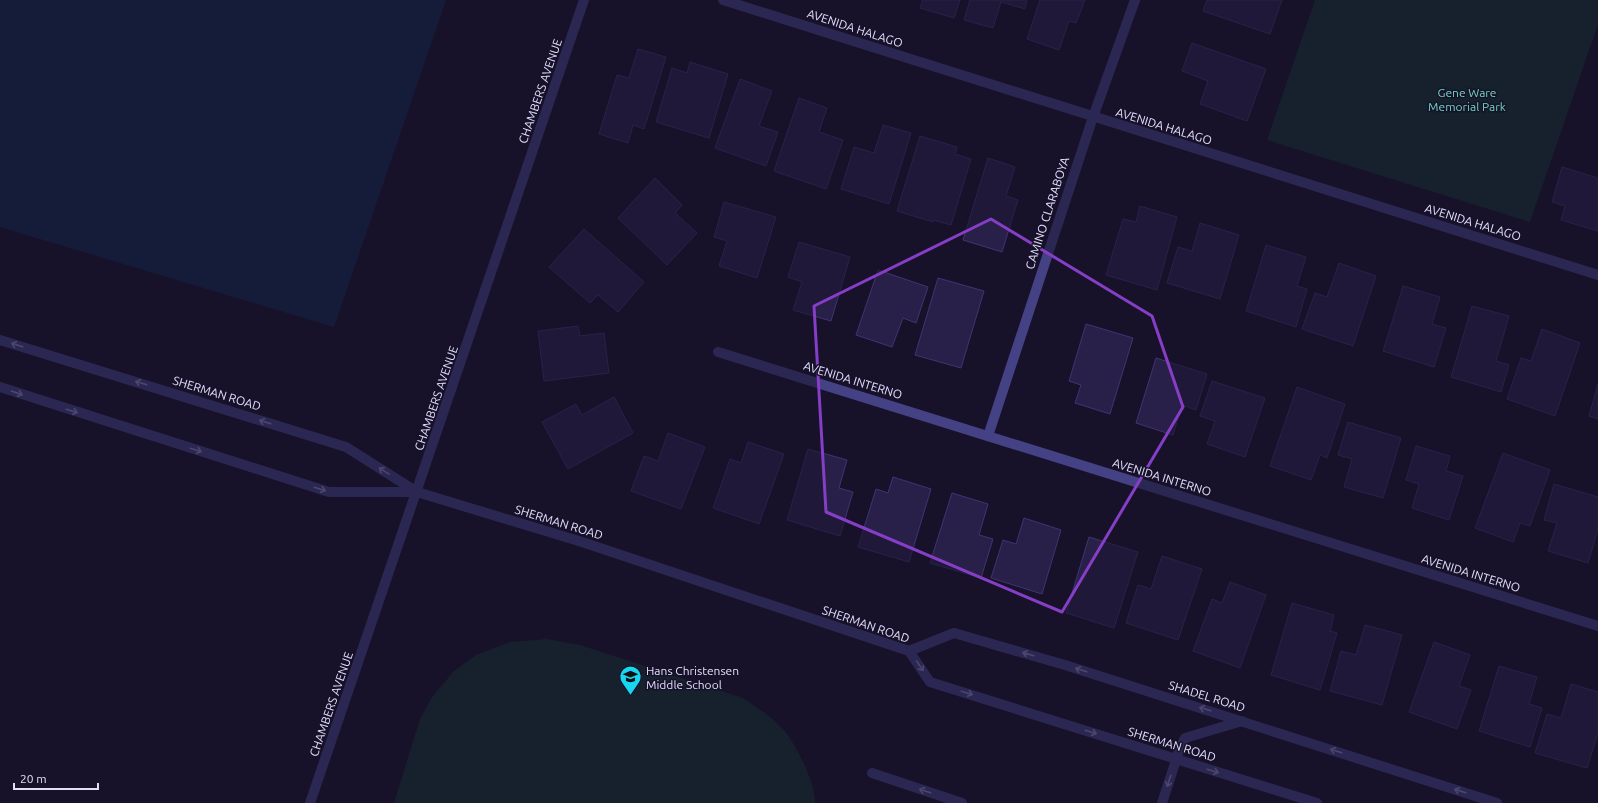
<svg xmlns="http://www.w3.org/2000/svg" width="1598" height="803" font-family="Ubuntu,sans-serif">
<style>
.green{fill:#163332}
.water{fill:#13284d}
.building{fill:#292049;stroke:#413373}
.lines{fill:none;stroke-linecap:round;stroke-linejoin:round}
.minor{stroke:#444185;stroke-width:10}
.oneway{stroke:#8b87bb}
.marked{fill:none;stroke:#853ec5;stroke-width:3;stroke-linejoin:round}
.labels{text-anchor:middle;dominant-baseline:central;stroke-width:3;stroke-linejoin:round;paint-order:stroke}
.street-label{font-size:12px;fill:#e1ddfd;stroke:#171229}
.park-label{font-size:12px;fill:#6cd9c0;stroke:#171229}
.poi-label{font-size:12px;fill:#e1ddfd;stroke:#171229;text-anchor:start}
</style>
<rect width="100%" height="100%" fill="#171229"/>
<g class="green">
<path d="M1315,0H1598V24L1530,222L1267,140Z"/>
<path d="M547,639L580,645L743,698C756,707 771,716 782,728C795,742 816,783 815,803H394L420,719L432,697L454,671L476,655L510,642Z"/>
</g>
<path class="water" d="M0,0H446L334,327L0,227Z"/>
<g class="building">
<path d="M923,0H960L954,18L920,8Z"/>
<path d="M970,0H1027L1025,9L1001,2L993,28L964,20Z"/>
<path d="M1040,0H1085L1076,23L1069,21L1059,50L1027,39Z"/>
<path d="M1207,0H1282L1270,34L1203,11Z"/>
<path d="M1192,43L1266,69L1247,121L1200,104L1208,81L1182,71Z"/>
<path d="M638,49L666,57L644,129L633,125L628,143L599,134L617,75L629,78Z"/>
<path d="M690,62L728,74L709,138L656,122L672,68L687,73Z"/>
<path d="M740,79L772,91L759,126L778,132L766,166L715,148Z"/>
<path d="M799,98L827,108L819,132L843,140L826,189L774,171Z"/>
<path d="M883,125L911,133L889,204L841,189L854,147L874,153Z"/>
<path d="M920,136L957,147L955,154L971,159L951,225L933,220V222L897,211Z"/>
<path d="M988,158L1015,167L1006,196L1018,200L1002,252L963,240Z"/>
<path d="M1562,167L1598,178V231L1561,220L1565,206L1552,202Z"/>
<path d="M655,178L682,205L675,213L697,233L667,265L618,218Z"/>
<path d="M724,202L776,217L757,278L719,266L727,241L714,237Z"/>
<path d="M1140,206L1177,217L1157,290L1106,275L1123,219L1136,222Z"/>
<path d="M1200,223L1239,235L1220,299L1167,283L1178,247L1192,251Z"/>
<path d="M584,229L644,282L618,312L598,295L590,303L549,267Z"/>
<path d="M799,242L850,257L831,321L793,310L802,282L788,277Z"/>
<path d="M1266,245L1306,257L1297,286L1307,289L1296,327L1246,311Z"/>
<path d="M1339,263L1376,276L1353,346L1302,329L1315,293L1327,297Z"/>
<path d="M878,270L928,287L916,323L903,318L892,347L856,335Z"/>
<path d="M938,278L984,291L961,368L915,355Z"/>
<path d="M1403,286L1440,297L1432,324L1446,328L1434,367L1383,351Z"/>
<path d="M1472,306L1509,316L1496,361L1509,365L1501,392L1451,377Z"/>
<path d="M1086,324L1133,338L1110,414L1075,403L1081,385L1069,381Z"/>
<path d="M578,326L580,336L604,333L609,373L544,381L538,331Z"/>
<path d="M1542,329L1580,343L1555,416L1507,399L1521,358L1531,361Z"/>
<path d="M1156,358L1207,374L1196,410L1182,405L1173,435L1136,423Z"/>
<path d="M1212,381L1265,398L1245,457L1207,444L1215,421L1200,416Z"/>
<path d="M1598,384V419L1589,416Z"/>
<path d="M1297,387L1345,404L1327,458L1320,455L1311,480L1270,466Z"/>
<path d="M614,397L633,433L568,469L542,422L576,404L582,415Z"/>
<path d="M1348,422L1401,438L1383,498L1344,487L1352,459L1338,455Z"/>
<path d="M668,433L705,447L681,509L631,491L644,456L658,461Z"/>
<path d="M748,442L784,454L759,524L713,508L730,459L741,463Z"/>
<path d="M1416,446L1450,456L1446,471L1463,476L1449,520L1412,508L1419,484L1406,480Z"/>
<path d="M808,449L847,460L839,488L853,492L840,536L787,520Z"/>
<path d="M1503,453L1550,470L1530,526L1520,523L1513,542L1475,528Z"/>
<path d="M893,477L931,489L909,562L858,547L876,489L888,493Z"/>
<path d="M1554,484L1598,497V529L1588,563L1548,551L1557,523L1544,520Z"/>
<path d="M952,493L988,504L979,535L993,539L981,578L930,563Z"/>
<path d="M1024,518L1061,530L1042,594L991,578L1003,540L1016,544Z"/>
<path d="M1089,537L1138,552L1114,628L1066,613Z"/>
<path d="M1162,556L1202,569L1178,640L1126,623L1138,585L1151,589Z"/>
<path d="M1230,582L1266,595L1240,668L1193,651L1212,599L1222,603Z"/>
<path d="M1292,603L1334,615L1330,631L1337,633L1320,690L1271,675Z"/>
<path d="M1365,625L1402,635L1382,705L1330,691L1341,651L1356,655Z"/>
<path d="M1434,642L1470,655L1459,686L1471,690L1457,729L1409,712Z"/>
<path d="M1499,666L1537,677L1529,704L1542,708L1530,747L1479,731Z"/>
<path d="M1571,684L1598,692V733L1587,768L1535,753L1547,714L1561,718Z"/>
</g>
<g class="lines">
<g class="minor">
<path d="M723,0L1598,275"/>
<path d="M0,340L346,447L417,492L582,542L909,651L930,682L1317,803"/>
<path d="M718,352L1598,626"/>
<path d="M0,387L329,492H417"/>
<path d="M988,436L1093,117L1135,0"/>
<path d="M909,651L954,633L1065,665L1497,803"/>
<path d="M872,773L962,803"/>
<path d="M310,803L584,0"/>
<path d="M1162,803L1180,748L1185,738L1242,721"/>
</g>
</g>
<defs><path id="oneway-shaft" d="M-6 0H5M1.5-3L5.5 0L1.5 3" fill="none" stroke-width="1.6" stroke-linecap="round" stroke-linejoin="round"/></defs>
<g class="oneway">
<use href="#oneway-shaft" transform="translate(17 345) rotate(-163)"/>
<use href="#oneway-shaft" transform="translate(141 383) rotate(-163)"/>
<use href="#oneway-shaft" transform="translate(17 393) rotate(19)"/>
<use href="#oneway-shaft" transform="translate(72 411) rotate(17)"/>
<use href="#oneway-shaft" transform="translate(265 422) rotate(-163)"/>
<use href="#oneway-shaft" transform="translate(196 450) rotate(17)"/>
<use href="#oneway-shaft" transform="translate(384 471) rotate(-148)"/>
<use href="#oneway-shaft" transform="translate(320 489) rotate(17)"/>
<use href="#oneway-shaft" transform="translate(1028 654) rotate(-164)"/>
<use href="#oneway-shaft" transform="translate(920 666) rotate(56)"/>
<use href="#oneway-shaft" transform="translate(1081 670) rotate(-163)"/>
<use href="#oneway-shaft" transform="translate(967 693) rotate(17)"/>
<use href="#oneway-shaft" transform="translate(1205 709) rotate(-163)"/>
<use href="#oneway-shaft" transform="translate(1091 732) rotate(17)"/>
<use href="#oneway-shaft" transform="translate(1336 751) rotate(-162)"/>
<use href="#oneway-shaft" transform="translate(1213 771) rotate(17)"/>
<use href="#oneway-shaft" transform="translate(1169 781) rotate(108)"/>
<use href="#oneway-shaft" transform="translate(925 791) rotate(-162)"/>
<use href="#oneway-shaft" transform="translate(1460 791) rotate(-163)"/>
</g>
<path d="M0 0H1598V803H0ZM991,219L1152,316L1183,407L1062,612L826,512L814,306Z" fill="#171229" fill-opacity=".55" fill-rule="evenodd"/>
<path class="marked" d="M991,219L1152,316L1183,407L1062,612L826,512L814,306Z"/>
<defs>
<symbol id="school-pin" viewBox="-11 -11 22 30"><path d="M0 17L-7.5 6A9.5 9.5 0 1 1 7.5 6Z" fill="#16d6f0" stroke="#171229"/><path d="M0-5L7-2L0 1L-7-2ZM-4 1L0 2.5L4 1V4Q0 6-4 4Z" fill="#111"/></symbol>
</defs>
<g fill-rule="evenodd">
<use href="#school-pin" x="618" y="664" width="25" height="34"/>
</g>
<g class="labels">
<g class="street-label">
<text transform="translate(855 28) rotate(18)">AVENIDA HALAGO</text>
<text transform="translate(540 91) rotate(-71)">CHAMBERS AVENUE</text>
<text transform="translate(1164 126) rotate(17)">AVENIDA HALAGO</text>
<text transform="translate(1047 213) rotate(-72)">CAMINO CLARABOYA</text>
<text transform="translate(1473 222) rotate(17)">AVENIDA HALAGO</text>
<text transform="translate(853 380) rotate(17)">AVENIDA INTERNO</text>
<text transform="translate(217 393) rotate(17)">SHERMAN ROAD</text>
<text transform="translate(436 398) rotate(-71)">CHAMBERS AVENUE</text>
<text transform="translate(1162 477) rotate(17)">AVENIDA INTERNO</text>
<text transform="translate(559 522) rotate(17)">SHERMAN ROAD</text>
<text transform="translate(1471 573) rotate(17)">AVENIDA INTERNO</text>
<text transform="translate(866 624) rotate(19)">SHERMAN ROAD</text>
<text transform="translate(1207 696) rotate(17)">SHADEL ROAD</text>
<text transform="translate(331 704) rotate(-71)">CHAMBERS AVENUE</text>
<text transform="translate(1172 744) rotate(17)">SHERMAN ROAD</text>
</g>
<g class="park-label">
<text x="1467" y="92">Gene Ware<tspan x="1467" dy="14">Memorial Park</tspan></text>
</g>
<g class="poi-label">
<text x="646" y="670">Hans Christensen<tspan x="646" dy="14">Middle School</tspan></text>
</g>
</g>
<path d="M14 783v6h84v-6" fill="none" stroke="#e1ddfd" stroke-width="2"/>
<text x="20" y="783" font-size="12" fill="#e1ddfd" stroke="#171229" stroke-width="3" paint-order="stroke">20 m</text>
</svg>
